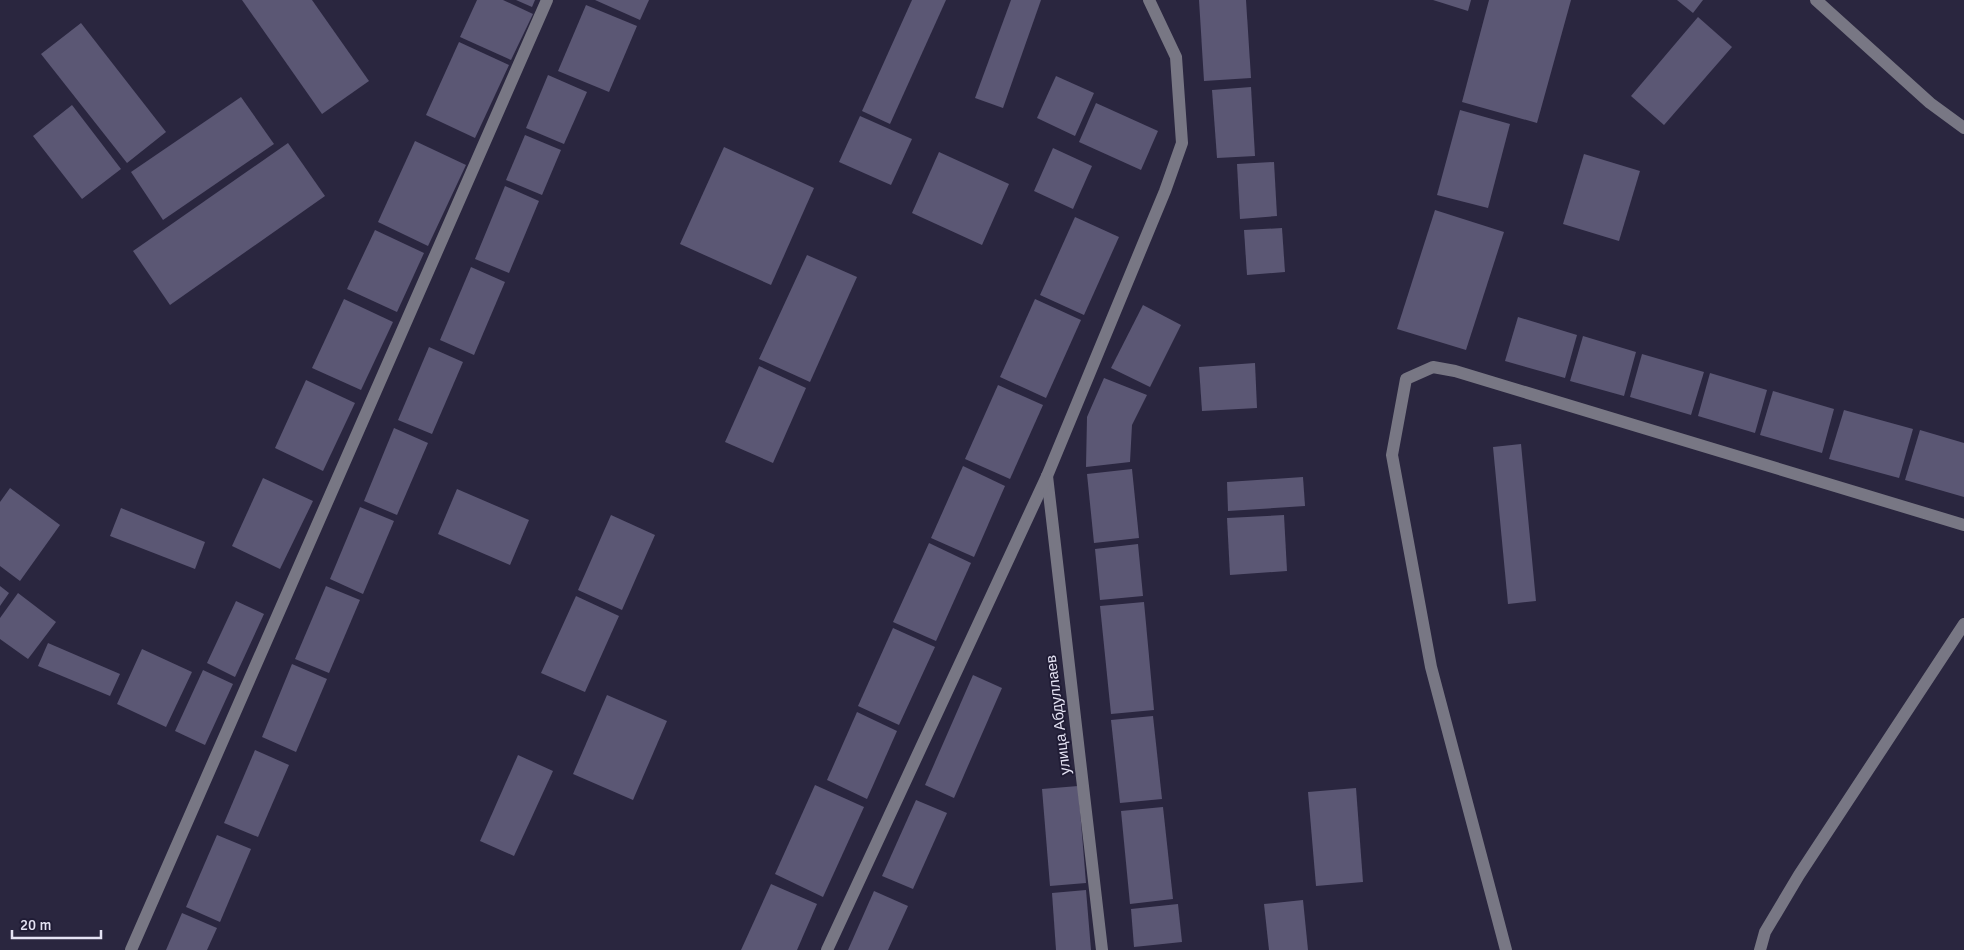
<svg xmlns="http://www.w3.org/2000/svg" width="1964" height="950" font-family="Signika,sans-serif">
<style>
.building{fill:#5b5774}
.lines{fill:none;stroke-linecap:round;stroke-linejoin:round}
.minor{stroke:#787784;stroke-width:12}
.labels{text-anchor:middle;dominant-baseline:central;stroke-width:4;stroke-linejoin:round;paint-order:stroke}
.street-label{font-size:15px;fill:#e5e3f4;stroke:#201c35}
</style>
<rect width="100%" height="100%" fill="#2a263f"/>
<g class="building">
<path d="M242,0H312L369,81L322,114Z"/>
<path d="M477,0H503L533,14L511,60L460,37Z"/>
<path d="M516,0H535L532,7Z"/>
<path d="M595,0H649L640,20Z"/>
<path d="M912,0H946L890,124L862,111Z"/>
<path d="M1011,0H1041L1003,108L975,98Z"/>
<path d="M1199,0H1246L1251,78L1204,81Z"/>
<path d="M1433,0H1471L1468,11Z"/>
<path d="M1489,0H1571L1537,123L1462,102Z"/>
<path d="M1677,0H1703L1693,13Z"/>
<path d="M586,5L637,26L609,92L558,71Z"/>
<path d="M1698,17L1732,47L1664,125L1631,96Z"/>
<path d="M81,23L166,132L127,163L41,54Z"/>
<path d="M459,42L509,65L475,138L426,115Z"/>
<path d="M548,75L587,92L564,144L526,128Z"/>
<path d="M1056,76L1094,93L1075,136L1037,118Z"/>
<path d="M1251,87L1255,156L1217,158L1212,90Z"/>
<path d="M241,97L274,144L163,220L131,172Z"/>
<path d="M1096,103L1158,131L1141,170L1079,142Z"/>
<path d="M72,105L121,169L82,199L33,136Z"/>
<path d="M1460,110L1510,124L1488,208L1437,195Z"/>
<path d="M860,116L912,139L891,185L839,162Z"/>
<path d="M525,135L561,150L542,195L506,180Z"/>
<path d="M415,141L466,165L428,246L378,222Z"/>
<path d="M288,143L325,196L170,305L133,251Z"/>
<path d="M724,147L814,188L771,285L680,244Z"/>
<path d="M1053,148L1092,166L1073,209L1034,191Z"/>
<path d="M939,152L1009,184L982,245L912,213Z"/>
<path d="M1584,154L1640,171L1619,241L1563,224Z"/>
<path d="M1274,162L1277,216L1240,219L1237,164Z"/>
<path d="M505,186L539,201L509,273L475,259Z"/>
<path d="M1435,210L1504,232L1466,350L1397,329Z"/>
<path d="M1075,217L1119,237L1084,315L1040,295Z"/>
<path d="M1282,228L1285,272L1247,275L1244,230Z"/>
<path d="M375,230L424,253L397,312L347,289Z"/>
<path d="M807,255L857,277L810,382L759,359Z"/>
<path d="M471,267L505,282L474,355L440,340Z"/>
<path d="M344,299L393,322L361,390L312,368Z"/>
<path d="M1035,299L1081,320L1046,398L1000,377Z"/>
<path d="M1143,305L1181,325L1150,387L1111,368Z"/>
<path d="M1518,317L1577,335L1565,378L1505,361Z"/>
<path d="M1583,336L1636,352L1624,396L1570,381Z"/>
<path d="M429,347L463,362L432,434L398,420Z"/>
<path d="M1642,354L1704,372L1691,415L1630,397Z"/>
<path d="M1255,363L1257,408L1202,411L1199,367Z"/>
<path d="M759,366L806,388L773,463L725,442Z"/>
<path d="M1710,373L1767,390L1755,433L1698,416Z"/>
<path d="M1104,378L1147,395L1132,425L1130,462L1086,467L1087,417Z"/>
<path d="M306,380L355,403L323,471L275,448Z"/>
<path d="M998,385L1043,405L1010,479L965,459Z"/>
<path d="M1773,391L1834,409L1822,453L1760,435Z"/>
<path d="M1844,410L1913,429L1899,478L1829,459Z"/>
<path d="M394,428L428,443L397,515L364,501Z"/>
<path d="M1920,430L1964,443V497L1905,480Z"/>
<path d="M1521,444L1536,601L1508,604L1493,447Z"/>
<path d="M963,466L1005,486L974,557L931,538Z"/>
<path d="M1132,469L1139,538L1094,543L1087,474Z"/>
<path d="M1303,477L1305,506L1228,511L1227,482Z"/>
<path d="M263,478L313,501L280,569L232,546Z"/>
<path d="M10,488L60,525L20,581L0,566V502Z"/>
<path d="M457,489L529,520L510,565L438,534Z"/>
<path d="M360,507L394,521L363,594L330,579Z"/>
<path d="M121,508L205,542L195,569L110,536Z"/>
<path d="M611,515L655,535L622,610L578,590Z"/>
<path d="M1284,515L1287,571L1230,575L1227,518Z"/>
<path d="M929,543L971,563L936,641L893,622Z"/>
<path d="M1138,544L1143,596L1100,600L1095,549Z"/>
<path d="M0,586L9,593L0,606Z"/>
<path d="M326,586L360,600L329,673L295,659Z"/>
<path d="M18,593L56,622L28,659L0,639V618Z"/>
<path d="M576,596L619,616L585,692L541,673Z"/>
<path d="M236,601L264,614L235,677L207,663Z"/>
<path d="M1144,602L1154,710L1111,714L1100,606Z"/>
<path d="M893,628L935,647L899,725L858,706Z"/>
<path d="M48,643L120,674L110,696L38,666Z"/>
<path d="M142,649L192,672L166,727L117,704Z"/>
<path d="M292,664L327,679L296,752L262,737Z"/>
<path d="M203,670L233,684L205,745L175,731Z"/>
<path d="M973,675L1002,688L954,798L925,785Z"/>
<path d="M607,695L667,721L633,800L573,774Z"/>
<path d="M857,712L897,731L867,799L827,780Z"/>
<path d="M1153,716L1162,799L1120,803L1111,720Z"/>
<path d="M255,750L289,765L258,837L224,823Z"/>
<path d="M518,755L553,771L514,856L480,841Z"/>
<path d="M815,785L864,807L823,897L775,874Z"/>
<path d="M1078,786L1086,883L1050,886L1042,789Z"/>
<path d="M1356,788L1363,882L1316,886L1308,792Z"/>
<path d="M916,800L947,813L913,889L882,876Z"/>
<path d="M1163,807L1173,899L1130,904L1121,811Z"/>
<path d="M217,835L251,849L220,922L186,907Z"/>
<path d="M771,884L817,904L797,950H741Z"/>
<path d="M1086,890L1091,950H1056L1052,893Z"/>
<path d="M874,891L908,906L888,950H848Z"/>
<path d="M1303,900L1308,950H1269L1264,904Z"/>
<path d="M1178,904L1182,942L1134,947L1131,909Z"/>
<path d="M182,913L217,928L207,950H166Z"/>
</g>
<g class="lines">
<g class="minor">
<path d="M1816,0L1930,103L1964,128"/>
<path d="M1047,476L1102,950"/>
<path d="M131,950L547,0"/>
<path d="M827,950L1047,476L1165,191L1182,143L1176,57L1149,0"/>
<path d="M1506,950L1431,667L1392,455L1406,379L1433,367L1455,371L1964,525"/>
<path d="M1760,950L1765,932L1799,875L1964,624"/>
</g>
</g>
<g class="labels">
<g class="street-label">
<text transform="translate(1058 715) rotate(-97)">улица Абдуллаев</text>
</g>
</g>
<path d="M12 930v8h89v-8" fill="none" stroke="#e5e3f4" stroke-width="2.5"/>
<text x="20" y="930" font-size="15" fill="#e5e3f4" stroke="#201c35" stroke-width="4" paint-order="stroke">20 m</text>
</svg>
